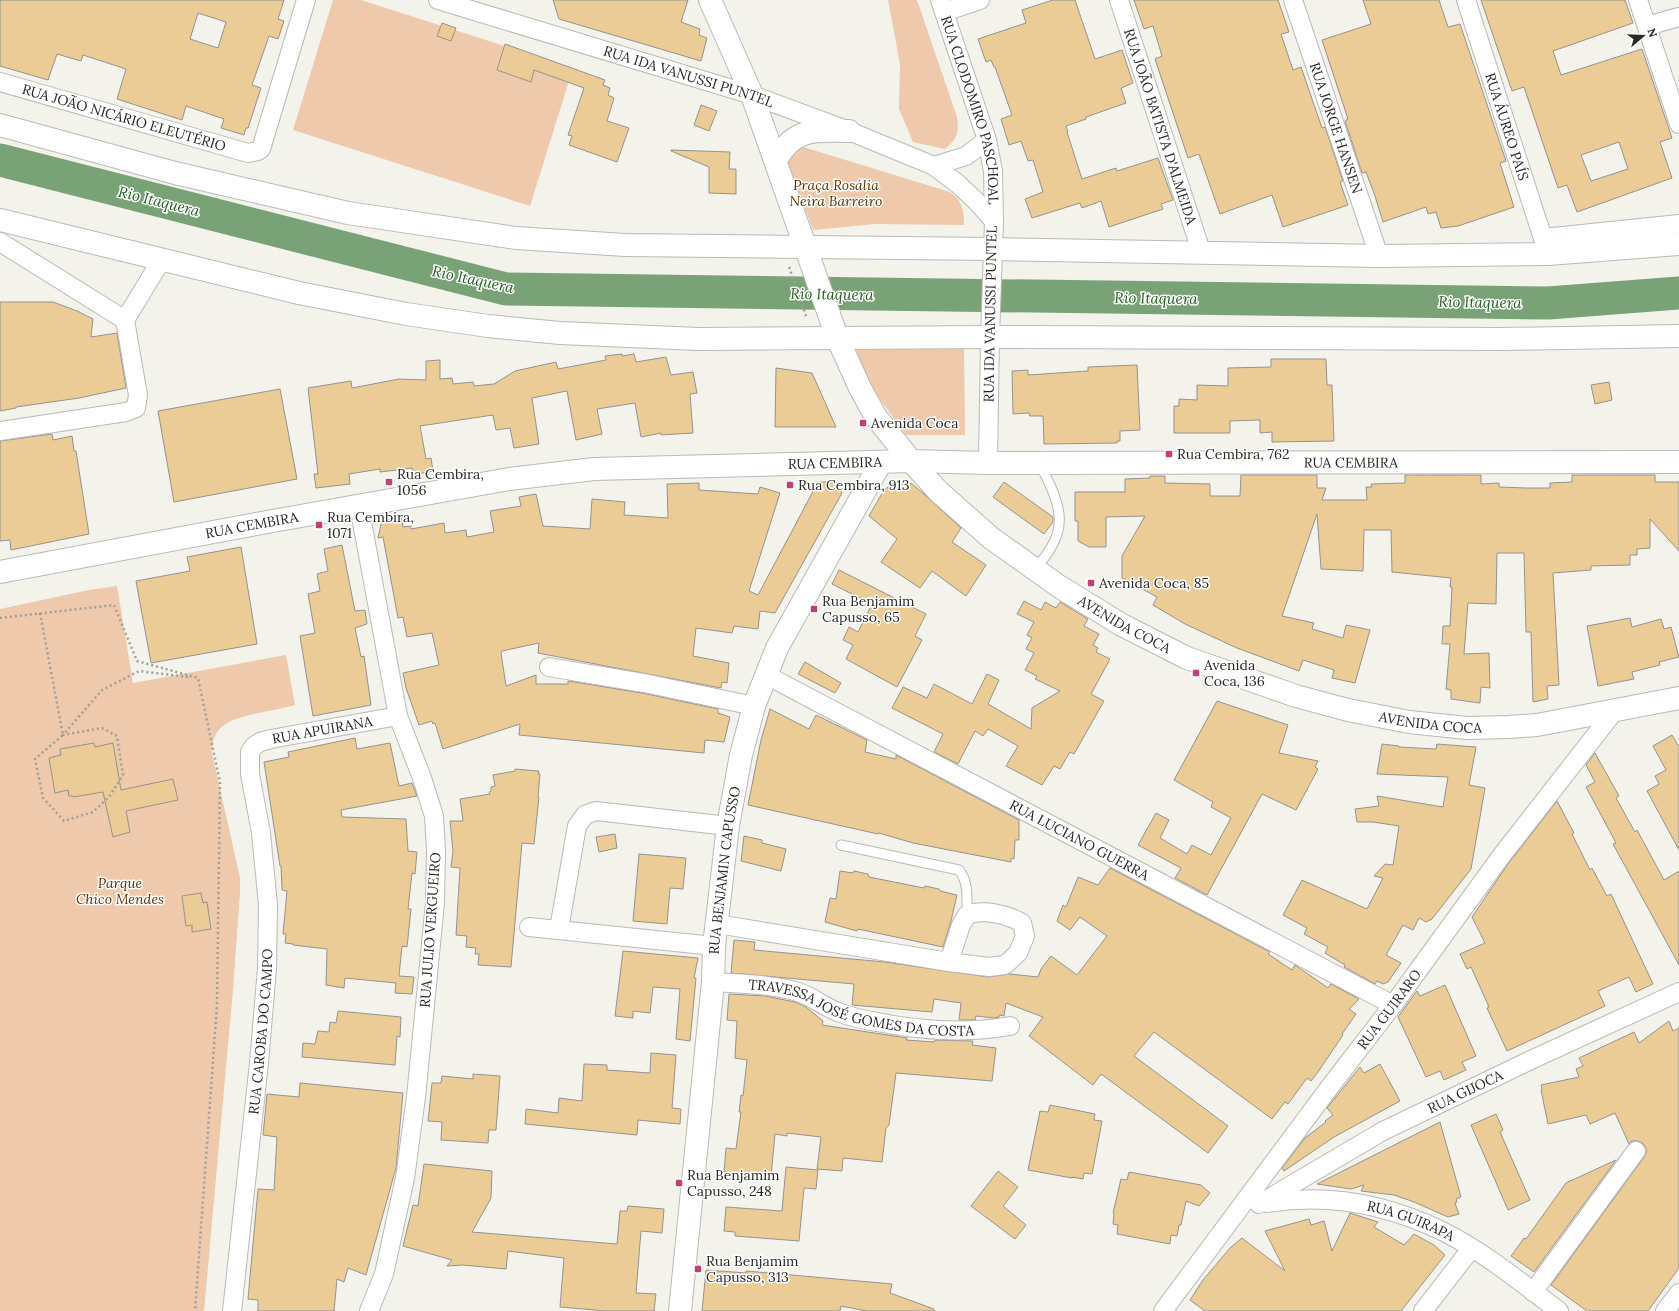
<svg xmlns="http://www.w3.org/2000/svg" width="1679" height="1311" font-family="Lora,serif">
<style>
.green{fill:#eec9ac}
.lines{fill:none;stroke-linecap:round;stroke-linejoin:round}
.river{stroke:#79a277;stroke-width:33}
.building{fill:#ebcc97;stroke:#96938e;fill-rule:evenodd}
.lane-casing{stroke:#bbbab5;stroke-width:11}
.street-casing{stroke:#bbbab5;stroke-width:20}
.secondary-casing{stroke:#bbbab5;stroke-width:24}
.path{stroke:#a09f9a;stroke-width:2.5;stroke-dasharray:2 3;stroke-linecap:butt}
.lane{stroke:#fff;stroke-width:9}
.street{stroke:#fff;stroke-width:18}
.secondary{stroke:#fff;stroke-width:22}
.poi-dot{fill:#c53c76;stroke:#fffffe;stroke-width:1.5}
.labels{text-anchor:middle;dominant-baseline:central;stroke-width:3;stroke-linejoin:round;paint-order:stroke}
.street-label{font-size:14px;fill:#292826;stroke:#fffffe}
.park-label{font-size:14px;font-style:italic;fill:#5f3200;stroke:#fffffe}
.poi-label{font-size:14px;fill:#292826;stroke:#fffffe;text-anchor:start}
.water-label{font-size:15px;font-style:italic;fill:#245d23;stroke:#fffffe}
</style>
<rect width="100%" height="100%" fill="#f3f3ec"/>
<g class="green">
<path d="M333,0H361L573,68L530,206L293,130Z"/>
<path d="M888,0H917L957,117C959,133 958,138 945,149L913,142L899,109L900,64Z"/>
<path d="M800,146L950,192C962,199 964,212 964,225L875,224L813,230L787,161Z"/>
<path d="M964,347L965,435H906L874,391L850,348Z"/>
<path d="M117,586L133,683L286,655L295,705C283,708 270,711 258,713C233,719 212,723 212,753L240,878V892L233,990L204,1311H0V609L89,590Z"/>
</g>
<g class="lines">
<path class="river" d="M0,160L506,289L1548,303L1679,293"/>
</g>
<g class="building">
<path d="M0,0H284L278,19L284,21L278,39L269,36L252,85L261,88L248,128H246L244,135L221,128L224,119L186,106L182,120L117,99L126,69L83,55L81,61L57,54L48,80L0,66ZM198,13L226,22L218,48L190,39Z"/>
<path d="M553,0H688L681,22L700,29L699,35L707,38L701,61L559,19Z"/>
<path d="M1053,0H1075L1095,59L1122,50L1133,83L1121,88L1126,103L1086,117V119L1066,126L1068,132H1067L1082,179L1116,168L1117,171L1158,158L1173,200L1161,204L1163,209L1109,227L1101,201L1082,208L1080,203L1032,218L1025,199L1043,192L1033,160L1028,161L1021,141L1009,145L1001,119L1012,115L995,67H994L991,60L986,62L978,39L1026,23L1022,10Z"/>
<path d="M1134,0H1278L1289,32L1281,34L1293,70L1301,67L1322,128L1325,127L1343,181L1340,182L1348,205L1283,227L1272,195L1220,214L1199,154L1188,158L1155,59L1162,56L1153,26L1144,29Z"/>
<path d="M1363,0H1439L1448,27L1460,24L1506,161L1500,163L1514,207L1458,226L1441,228L1436,212L1428,214L1426,207L1383,222L1375,196L1366,172L1362,173L1345,121L1348,119L1322,40L1371,24Z"/>
<path d="M1481,0H1625L1633,23L1553,51L1561,75L1642,49L1672,138L1660,142L1672,178L1577,212L1567,185L1558,188L1524,87L1512,91ZM1619,142L1628,169L1591,181L1581,155Z"/>
<path d="M442,23L456,28L451,41L437,36Z"/>
<path d="M505,44L605,80L603,85L610,88L608,95L614,98L607,121L629,128L617,162L569,145L572,136L568,135L584,88L534,70L531,82L497,70Z"/>
<path d="M701,105L717,111L709,131L694,125Z"/>
<path d="M671,150L730,152L729,169H736V194L709,193V167L671,151Z"/>
<path d="M0,302H53L77,311L93,319L91,337L117,333L126,388L79,398L16,407V408L0,411Z"/>
<path d="M622,354V356L634,354L636,362L666,357L671,375L693,372L697,393L690,394L693,433L661,435V433L641,437L635,403L597,409L602,434L576,440L567,391L532,398L539,444L514,448L510,428L496,430L493,415L420,426L426,459L431,458L433,471L413,475L412,468L380,472V469L349,474L350,484L316,488L314,474H318L308,388L351,381L352,388L399,379L426,380V361L440,360V379L452,378L453,384L473,382L474,386L494,384L515,371L556,362L558,369L606,360L605,356Z"/>
<path d="M1271,359H1326L1327,385H1332L1334,441L1272,442V432L1260,433V420L1230,421V433H1174V406H1179V399L1197,400V385L1228,386V368L1271,367Z"/>
<path d="M1137,365L1140,430L1120,431V441H1117V443L1044,444L1043,416H1030L1029,413L1013,414L1012,371L1028,370V375L1088,371V367Z"/>
<path d="M776,368L812,373L836,427H775Z"/>
<path d="M1609,382L1612,400L1595,404L1591,385Z"/>
<path d="M280,389L297,479L174,502L158,411Z"/>
<path d="M52,434L53,440L72,436L74,451H76L89,534L11,550L10,540L0,541V441Z"/>
<path d="M1241,475H1317V488H1326L1322,500H1367L1366,487H1372L1371,484L1405,483V475H1481V484L1499,483V487L1526,488H1550V483L1572,482V475H1655V482H1679V551L1650,519V548L1637,549V555H1630V565L1591,566V570L1553,573L1559,685L1547,686L1548,699L1533,702L1531,632H1526L1524,553H1497L1496,604L1468,603L1464,654L1489,653L1490,688L1481,687L1480,703L1451,699V690L1446,689L1450,644H1442L1443,626H1450L1452,587H1450L1451,578L1392,572L1391,530H1364L1363,571L1321,569L1317,514L1282,616L1314,623L1312,629L1343,638L1346,625L1370,630L1355,683L1332,678L1334,670L1303,660L1299,671L1237,648L1185,624L1153,605L1157,597L1122,578V556L1145,516L1106,517V547H1089L1078,541V521H1075V492H1125V479L1150,478V476H1165V483L1210,484V496H1240Z"/>
<path d="M818,482H835L842,493L775,613L760,611L758,629L734,626L732,633L696,628L693,656L729,663L727,683L722,682L721,688L538,653L539,643L502,651L501,653L506,686L536,675V684H568V681L642,693L718,709V713L730,717L724,742L705,740L704,753L519,735L520,724L443,749L435,723L433,724L432,721L419,725L406,688L403,673L439,665L432,633L407,637L403,617L398,618L383,537L378,538L382,520L401,517L403,527L411,526V529L444,523L445,533L466,530L467,537L494,532L490,511L521,506L519,497L536,494L543,526L590,529L592,499L625,502L624,515L668,518L667,484L699,483V490L758,494L760,487L780,493L749,591L758,595Z"/>
<path d="M904,482L912,484L924,494L961,528L952,542L986,565L966,596L932,571L920,588L881,562L897,539L869,516L884,490L892,484Z"/>
<path d="M1004,482L1053,517V522L1044,534L993,497Z"/>
<path d="M342,545L355,611L365,610L367,624L355,628L361,657L364,656L371,705L313,716L300,636L315,633L308,594L320,591L317,574L328,571L324,549Z"/>
<path d="M241,547L257,644L151,663L136,581L190,571L187,557Z"/>
<path d="M839,570L926,614L915,636L922,640L897,687L846,659L853,645L843,640L849,627L858,632L872,604L832,584Z"/>
<path d="M1024,601L1041,610L1045,602L1056,608L1060,602L1088,619L1084,626L1099,634L1093,645L1098,648L1096,652L1110,659L1091,694L1104,701L1074,754L1070,752L1060,769L1054,766L1042,785L1006,766L1018,746L988,729L983,736L975,731L958,764L934,752L943,734L892,708L903,687L927,698L934,684L972,704L987,674L999,680L988,704L1031,729L1032,708L1060,691L1035,679L1037,676L1025,670L1034,653L1026,649L1032,638L1027,635L1034,622L1017,614Z"/>
<path d="M1630,618L1632,627L1661,619L1664,629L1671,627L1679,657L1659,662L1660,665L1632,672L1634,679L1598,686L1587,626Z"/>
<path d="M805,662L841,683L835,693L798,674Z"/>
<path d="M1217,701L1288,725L1279,753L1318,761L1315,767L1318,769L1296,810L1262,794L1207,895L1175,878L1181,868L1138,845L1156,813L1169,820L1160,838L1187,854L1192,845L1211,855L1231,818L1211,807L1213,802L1174,780Z"/>
<path d="M770,709L809,729L816,715L867,740L865,752L896,759V755L1019,820V840H1015L1014,859L1011,858V862L913,843L879,833L878,834L748,805L761,740Z"/>
<path d="M1672,735L1679,747V850L1647,791L1659,784L1655,776L1666,770L1653,746Z"/>
<path d="M355,738L357,749L390,743L399,786L412,783L417,796L341,810L342,817L406,819L408,851L417,852L415,874L412,873L408,909H411L407,947L402,946L399,976L414,977L412,994L395,993L396,983L345,978L344,988L326,985L327,949L293,945V944L285,943L286,934H283L287,891L282,890L281,866H280L264,762L289,757L288,752Z"/>
<path d="M94,743L95,747L113,743L121,790L173,779L178,800L126,811L130,832L113,837L103,792L73,797V796H69L68,790L55,793L49,758L61,755L60,749Z"/>
<path d="M1382,744L1399,746V747L1436,749L1437,744L1476,747L1469,785L1485,788L1471,869L1432,919L1426,922L1419,918L1413,930L1403,925L1386,955L1401,963L1388,982L1383,984L1377,981L1375,984L1344,967L1345,965L1325,953L1328,947L1304,934L1307,928L1283,915L1302,880L1367,909L1383,878L1374,876L1385,864L1393,865L1399,826L1373,822H1357L1355,809L1379,806L1377,796L1443,807L1448,777L1377,774Z"/>
<path d="M1595,753L1619,796L1616,798L1635,832L1637,830L1664,880L1679,871V965L1613,844L1616,843L1586,787L1595,782L1586,765Z"/>
<path d="M515,769L539,771L538,774H540L538,797H539L534,844L522,843L511,967L478,965L479,954H475L476,948L466,947L467,936L456,935L460,868L451,867L453,851L450,821H463L460,799L490,794L489,792L491,791V787L495,786L493,775L515,771Z"/>
<path d="M1557,801L1574,833L1572,834L1590,870L1592,868L1607,896L1611,894L1653,984L1636,992L1629,977L1598,991L1605,1006L1507,1051L1487,1008L1489,1007L1471,967L1467,969L1460,954L1485,943L1472,917L1508,864Z"/>
<path d="M615,834L617,848L599,852L596,837Z"/>
<path d="M744,836L762,840V843L786,849L781,871L741,861Z"/>
<path d="M639,854L686,858L683,889L670,888L667,924L633,921Z"/>
<path d="M1110,868L1270,952L1268,954L1292,970L1295,965L1328,988L1331,984L1359,999L1349,1009L1356,1014L1342,1034L1343,1035L1318,1072L1311,1081L1307,1078L1288,1104L1285,1102L1272,1119L1154,1032L1134,1056L1228,1126L1208,1153L1101,1074L1093,1085L1029,1036L1043,1017L1006,1003L1004,1016L1000,1015L999,1017L994,1018L976,1016L975,1020H959L961,1003L934,999L932,1012L852,1005L854,984L731,973L734,940L755,942L754,950L885,962L988,977L1010,974L1038,977L1041,969L1051,956L1077,975L1107,936L1080,917L1070,930L1057,921L1063,905L1066,907L1078,877L1098,885Z"/>
<path d="M840,871L853,873L854,871L868,874L869,877L924,888L925,886L939,889L940,891L957,895L951,921L943,947L858,929L857,931L825,922L830,898L836,899Z"/>
<path d="M201,893L203,903L207,902L211,929L192,932V925L186,926L182,896Z"/>
<path d="M623,951L698,958L694,978H696L690,1041L676,1039L680,989L653,987L650,1013L633,1011V1018L615,1016Z"/>
<path d="M1445,985L1476,1056L1462,1062L1466,1070L1444,1080L1440,1071L1426,1077L1398,1017L1417,991L1420,996Z"/>
<path d="M729,994L765,996L795,1002L806,1007L823,1021L822,1025L907,1038L906,1040L934,1042L935,1040L973,1041L972,1045L996,1048L992,1081L896,1073L889,1125L886,1128L882,1162L843,1158L842,1171L817,1169L821,1137L787,1133V1136L775,1134L771,1176L724,1172L726,1148L736,1149L741,1112H739L741,1095L743,1096L747,1060L735,1058L737,1021L727,1020Z"/>
<path d="M338,1011L401,1017L400,1037L397,1036L395,1065L302,1057L303,1043L315,1044L318,1031L329,1032L330,1022L336,1023Z"/>
<path d="M1669,1021L1673,1031L1679,1028V1268L1648,1311H1587L1551,1285L1644,1157L1646,1153V1147L1642,1143L1638,1141H1632L1629,1144L1615,1113L1590,1124L1586,1115L1548,1124L1541,1090L1542,1089L1541,1085L1579,1077L1576,1069L1583,1066L1579,1058L1634,1032L1639,1043Z"/>
<path d="M651,1053L676,1055L672,1108L681,1109L680,1124L638,1120L637,1135L525,1124L526,1109L558,1113L559,1098L582,1101L584,1064L607,1065V1070L650,1073Z"/>
<path d="M1380,1064L1400,1101L1334,1137L1284,1171L1282,1168L1305,1138L1326,1122L1325,1121L1333,1115L1327,1108L1360,1067L1364,1073Z"/>
<path d="M473,1074L500,1076L496,1130H489L488,1143L441,1140L442,1122L428,1121L432,1083H441L442,1076L473,1079Z"/>
<path d="M300,1083L403,1093L396,1168L366,1275L348,1268L344,1282L337,1279L334,1311H258V1300L248,1299L258,1189L274,1190L277,1137L263,1135L267,1094L299,1097Z"/>
<path d="M1050,1105L1095,1114L1094,1120L1102,1121L1092,1174L1084,1173L1083,1179L1072,1177V1178L1028,1170L1040,1111L1048,1112Z"/>
<path d="M1496,1114L1503,1130L1500,1132L1530,1200L1508,1210L1471,1125Z"/>
<path d="M1440,1122L1461,1197L1456,1199L1457,1202L1455,1203L1459,1214L1448,1217L1414,1202L1394,1195L1361,1191L1364,1185L1351,1189L1317,1184Z"/>
<path d="M1616,1160L1534,1272L1511,1256L1524,1238L1526,1239L1566,1183Z"/>
<path d="M424,1164L492,1171L491,1198L472,1232L617,1244L620,1211H627L628,1206L664,1209L662,1233L641,1231L636,1293L656,1294L654,1311H606L560,1307L564,1258L508,1251L506,1269L463,1265L447,1266L452,1260L403,1246L413,1205L418,1206Z"/>
<path d="M786,1167L818,1170L816,1189L804,1188L799,1241L735,1236V1232L724,1231L726,1207L782,1211Z"/>
<path d="M998,1171L1018,1187L1003,1206L1026,1225L1015,1239L971,1206Z"/>
<path d="M1129,1172L1201,1185L1210,1193L1199,1206L1186,1201L1181,1225H1179L1177,1236L1171,1235L1170,1244L1117,1234L1118,1225L1113,1224L1114,1213H1113L1121,1179L1127,1180Z"/>
<path d="M1350,1213L1378,1222L1374,1227L1404,1245L1414,1234L1434,1245L1445,1255L1401,1311H1205L1190,1300L1203,1280L1230,1248L1242,1238L1285,1271L1265,1231L1309,1219L1311,1225L1324,1221L1332,1251Z"/>
<path d="M706,1270L746,1273V1271L758,1272L892,1284L890,1293L934,1309V1311H866L841,1306L840,1311H702Z"/>
</g>
<g class="lines">
<defs>
<g id="lane">
<path d="M1035,569C1071,529 1062,508 1040,464"/>
<path d="M841,845L959,870C969,882 967,900 967,915"/>
</g>
<g id="street">
<path id="s1" d="M438,0L752,95L849,131L934,166L958,184L978,203L994,221"/>
<path id="s2" d="M940,0L987,140L993,171L994,221L990,337L988,463"/>
<path id="s3" d="M1119,0L1202,254"/>
<path id="s4" d="M1293,0L1379,256"/>
<path id="s5" d="M1466,0L1548,254"/>
<path d="M1638,0L1679,124"/>
<path d="M944,12L980,0"/>
<path d="M1647,26L1679,17"/>
<path id="s6" d="M0,82L248,153L258,151L261,149L306,0"/>
<path d="M934,166L966,156L987,140"/>
<path d="M1543,238L1679,224"/>
<path d="M0,242L125,320"/>
<path d="M0,431L126,412L136,408L138,395L125,320L162,259"/>
<path d="M359,506L398,716L422,778L434,816L436,850L435,903L416,1097L405,1178L384,1274L369,1311"/>
<path d="M549,667L644,683L754,706"/>
<path id="s7" d="M766,675L1393,1005"/>
<path d="M717,924L949,962L989,967L1005,965L1018,953L1025,936L1022,923C1007,914 983,909 967,915L961,925L949,962"/>
<path d="M529,927L714,946"/>
<path d="M559,929L577,826L585,815L596,811L728,826"/>
<path id="s8" d="M713,982C740,984 771,984 798,992C812,996 824,1007 838,1012C851,1017 864,1020 877,1022C922,1031 965,1034 1010,1026"/>
<path id="s9" d="M1267,1203C1328,1193 1389,1205 1444,1232C1484,1252 1523,1284 1559,1311"/>
<path id="s10" d="M1259,1204L1383,1131L1533,1059L1679,992"/>
<path d="M1533,1292L1636,1151"/>
<path id="s11" d="M232,1311L259,1063L267,968L268,905L261,833L250,774V752L254,746L260,742L271,739L398,716"/>
<path id="s12" d="M1163,1311L1332,1084L1393,1005L1502,855L1616,709"/>
<path d="M1423,1311L1471,1249"/>
<path d="M1665,1311L1679,1293"/>
</g>
<g id="secondary">
<path id="s13" d="M710,0L752,95L837,337L860,388L876,417L911,461L938,491L991,538L1060,587L1122,625L1187,658L1296,696L1348,710L1409,722L1467,728L1509,727L1537,725L1679,698"/>
<path d="M0,125L175,173L348,213L516,238L625,245L993,249L1379,256L1548,254L1679,244"/>
<path d="M775,160C781,153 786,144 794,139C809,128 832,131 849,131"/>
<path d="M0,220L299,293L406,314L488,326L560,333L698,339L990,337L1503,339L1679,336"/>
<path id="s14" d="M0,572L256,524L509,479L594,469L911,461L988,463L1679,462"/>
<path id="s15" d="M680,1311L713,982L714,946L728,826L741,755L754,706L777,648L881,462"/>
</g>
</defs>
<use href="#lane" class="lane-casing"/>
<use href="#street" class="street-casing"/>
<use href="#secondary" class="secondary-casing"/>
<g class="path">
<path d="M789,267L807,319"/>
<path d="M40,613L63,735L35,759L43,798L64,821L93,812L109,797L123,775L117,736L102,728L63,735L102,690L139,671L188,677"/>
<path d="M0,618L114,605L137,661L198,678L220,782L217,1005L195,1311"/>
</g>
<use href="#lane" class="lane"/>
<use href="#street" class="street"/>
<use href="#secondary" class="secondary"/>
</g>
<g class="poi-dot">
<rect x="859" y="419" width="8" height="8" rx="2"/>
<rect x="1165" y="450" width="8" height="8" rx="2"/>
<rect x="385" y="478" width="8" height="8" rx="2"/>
<rect x="786" y="481" width="8" height="8" rx="2"/>
<rect x="315" y="521" width="8" height="8" rx="2"/>
<rect x="1087" y="579" width="8" height="8" rx="2"/>
<rect x="810" y="605" width="8" height="8" rx="2"/>
<rect x="1192" y="669" width="8" height="8" rx="2"/>
<rect x="675" y="1179" width="8" height="8" rx="2"/>
<rect x="694" y="1265" width="8" height="8" rx="2"/>
</g>
<g class="labels">
<g class="street-label">
<text stroke="none"><textPath href="#s1" startOffset="262">RUA IDA VANUSSI PUNTEL</textPath></text>
<text stroke="none"><textPath href="#s2" startOffset="115">RUA CLODOMIRO PASCHOAL</textPath></text>
<text stroke="none"><textPath href="#s6" startOffset="129">RUA JOÃO NICÁRIO ELEUTÉRIO</textPath></text>
<text stroke="none"><textPath href="#s3" startOffset="133">RUA JOÃO BATISTA D'ALMEIDA</textPath></text>
<text stroke="none"><textPath href="#s5" startOffset="133">RUA ÁUREO PAÍS</textPath></text>
<text stroke="none"><textPath href="#s4" startOffset="135">RUA JORGE HANSEN</textPath></text>
<text transform="translate(990 314) rotate(-89)">RUA IDA VANUSSI PUNTEL</text>
<text stroke="none"><textPath href="#s14" startOffset="1360">RUA CEMBIRA</textPath></text>
<text stroke="none"><textPath href="#s14" startOffset="844">RUA CEMBIRA</textPath></text>
<text stroke="none"><textPath href="#s14" startOffset="256">RUA CEMBIRA</textPath></text>
<text stroke="none"><textPath href="#s13" startOffset="776">AVENIDA COCA</textPath></text>
<text stroke="none"><textPath href="#s13" startOffset="1100">AVENIDA COCA</textPath></text>
<text stroke="none"><textPath href="#s11" startOffset="640">RUA APUIRANA</textPath></text>
<text stroke="none"><textPath href="#s7" startOffset="354">RUA LUCIANO GUERRA</textPath></text>
<text stroke="none"><textPath href="#s15" startOffset="443">RUA BENJAMIN CAPUSSO</textPath></text>
<text transform="translate(430 930) rotate(-86)">RUA JULIO VERGUEIRO</text>
<text stroke="none"><textPath href="#s8" startOffset="152">TRAVESSA JOSÉ GOMES DA COSTA</textPath></text>
<text stroke="none"><textPath href="#s12" startOffset="377">RUA GUIRARO</textPath></text>
<text stroke="none"><textPath href="#s11" startOffset="281">RUA CAROBA DO CAMPO</textPath></text>
<text stroke="none"><textPath href="#s10" startOffset="235">RUA GIJOCA</textPath></text>
<text stroke="none"><textPath href="#s9" startOffset="147">RUA GUIRAPA</textPath></text>
</g>
<g class="park-label">
<text x="836" y="185">Praça Rosália<tspan x="836" dy="16">Neira Barreiro</tspan></text>
<text x="120" y="883">Parque<tspan x="120" dy="16">Chico Mendes</tspan></text>
</g>
<g class="poi-label">
<text x="871" y="423">Avenida Coca</text>
<text x="1177" y="454">Rua Cembira, 762</text>
<text x="397" y="474">Rua Cembira,<tspan x="397" dy="16">1056</tspan></text>
<text x="798" y="485">Rua Cembira, 913</text>
<text x="327" y="517">Rua Cembira,<tspan x="327" dy="16">1071</tspan></text>
<text x="1099" y="583">Avenida Coca, 85</text>
<text x="822" y="601">Rua Benjamim<tspan x="822" dy="16">Capusso, 65</tspan></text>
<text x="1204" y="665">Avenida<tspan x="1204" dy="16">Coca, 136</tspan></text>
<text x="687" y="1175">Rua Benjamim<tspan x="687" dy="16">Capusso, 248</tspan></text>
<text x="706" y="1261">Rua Benjamim<tspan x="706" dy="16">Capusso, 313</tspan></text>
</g>
<g class="water-label">
<text transform="translate(159 201) rotate(14)">Rio Itaquera</text>
<text transform="translate(473 279) rotate(12)">Rio Itaquera</text>
<text transform="translate(832 294) rotate(1)">Rio Itaquera</text>
<text transform="translate(1156 298) rotate(1)">Rio Itaquera</text>
<text transform="translate(1480 302) rotate(1)">Rio Itaquera</text>
</g>
</g>
<g transform="translate(1643 36) rotate(71)" stroke="#fffffe" stroke-width="3" paint-order="stroke">
<path d="M0-3L7 15L0 10L-7 15Z" fill="#292826"/>
<text y="-6" font-size="11" font-weight="bold" text-anchor="middle" fill="#292826">N</text>
</g>
</svg>
